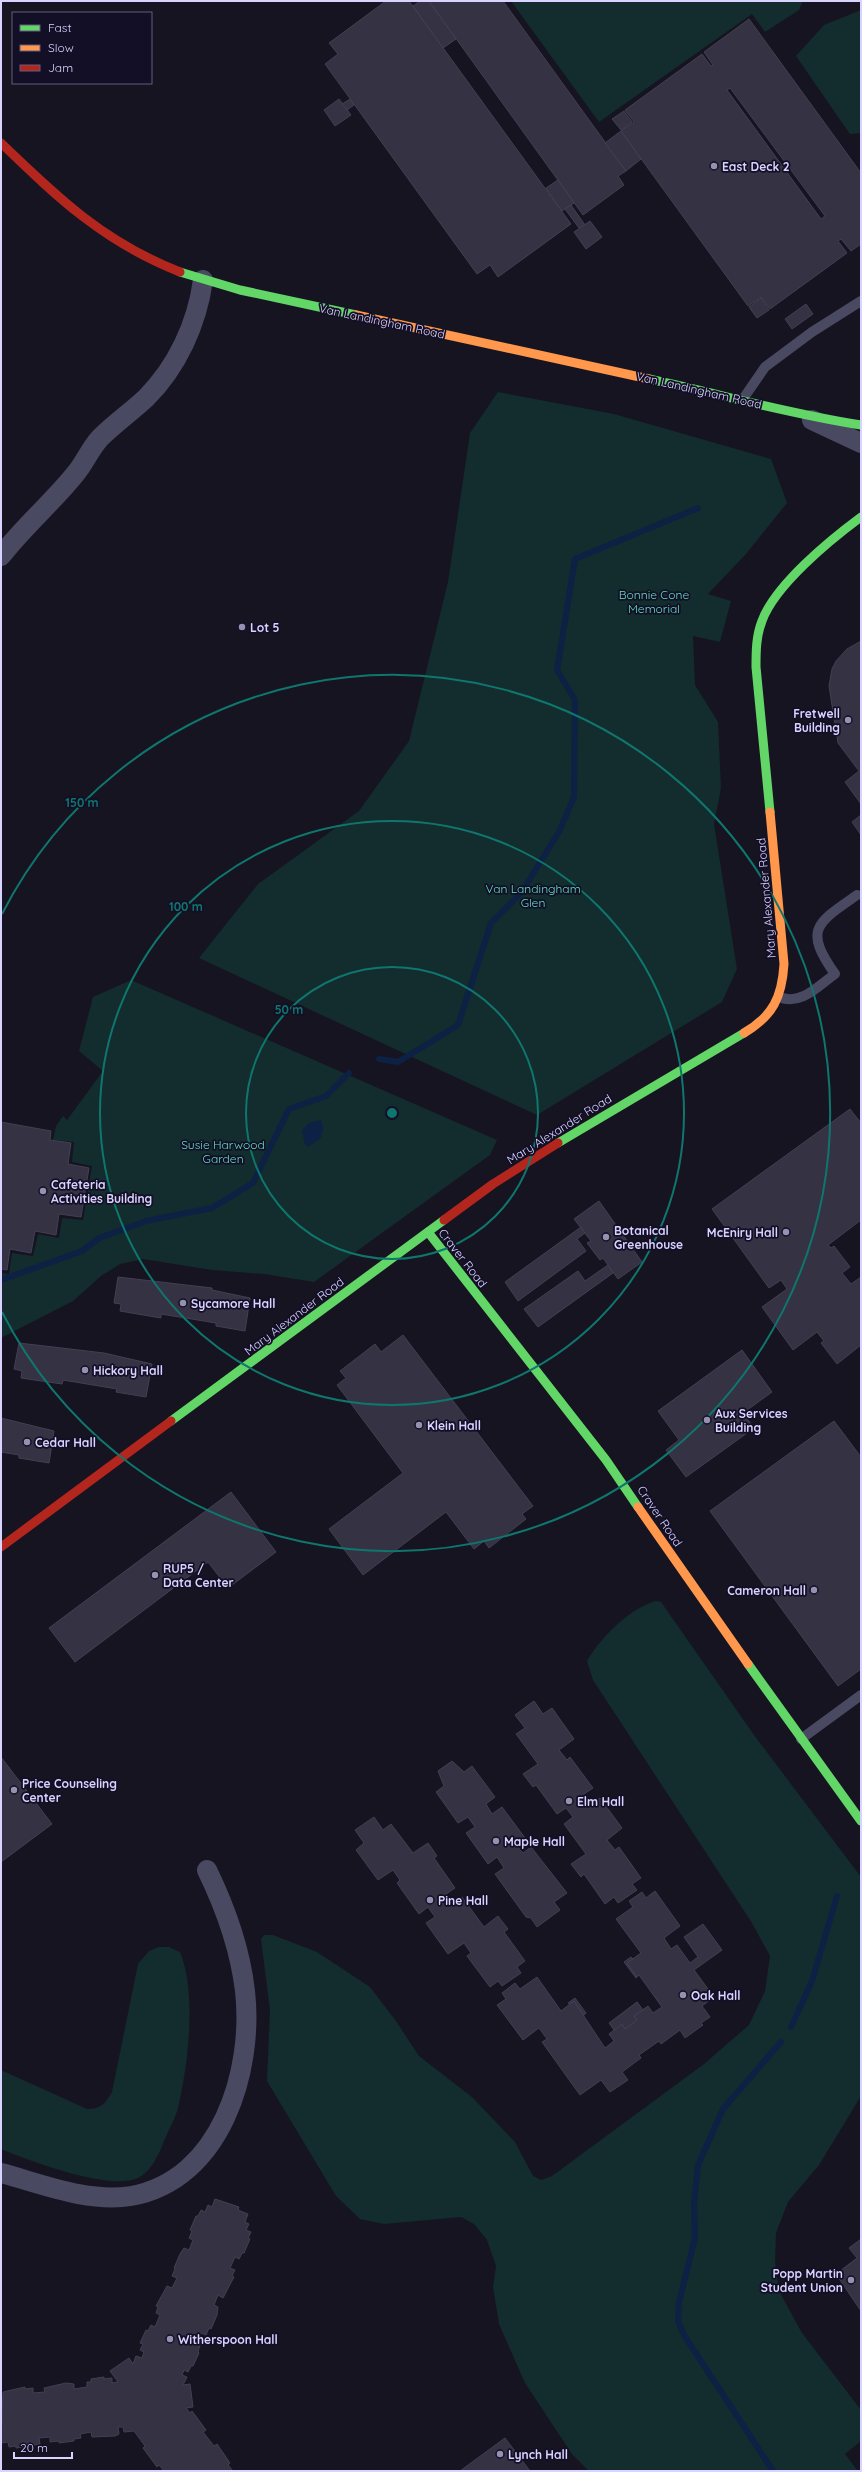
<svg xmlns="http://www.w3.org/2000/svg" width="862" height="2472" font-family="Quicksand,sans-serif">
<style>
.green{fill:#132c2d}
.water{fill:#0d2144}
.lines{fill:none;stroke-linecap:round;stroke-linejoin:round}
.stream{stroke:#0d2144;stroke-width:6}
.building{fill:#343243;stroke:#433f54;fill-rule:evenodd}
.lane{stroke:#4a4962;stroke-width:10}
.street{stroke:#4a4962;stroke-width:20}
.fast{stroke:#63d668;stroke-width:9}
.slow{stroke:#ff974d;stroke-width:9}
.jam{stroke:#b3261e;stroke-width:9}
.ring{fill:none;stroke:#0f766e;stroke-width:2}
.poi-dot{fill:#9591b1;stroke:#130f26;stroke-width:1.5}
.labels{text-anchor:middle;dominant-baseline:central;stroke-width:3.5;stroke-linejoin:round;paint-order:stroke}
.poi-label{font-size:12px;font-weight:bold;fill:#d9d4ff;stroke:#130f26;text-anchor:start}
.street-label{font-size:12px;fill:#d9d4ff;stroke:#130f26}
.park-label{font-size:12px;fill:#5fe0c0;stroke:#130f26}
.centre{fill:#0f766e;stroke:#130f26;stroke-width:2}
.ring-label{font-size:12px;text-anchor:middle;font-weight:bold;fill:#0f766e;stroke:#130f26;stroke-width:3.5;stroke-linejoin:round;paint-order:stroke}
</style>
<rect width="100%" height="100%" fill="#161421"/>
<g class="green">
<path d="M511,1H803L799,10L765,32L752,14L599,122Z"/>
<path d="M861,10V133L850,134L796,56L824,25Z"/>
<path d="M498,392L614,414L771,459L787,503L746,554L708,594L731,601L720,642L693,636L695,685L718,722L721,788L714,824L737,969L722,1002L537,1115L199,958L258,884L359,811L409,741L448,582L470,433Z"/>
<path d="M131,980L497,1140L490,1155L314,1282L264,1274L212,1270L143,1259L120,1264L101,1276L73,1301L1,1338V1273L9,1274L12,1253L33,1256L38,1234L59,1238L62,1218L83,1220L92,1166L72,1162L74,1142L53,1140L56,1126L63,1116L67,1120L103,1071L79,1051L93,997Z"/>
<path d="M655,1601L661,1602L754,1735L861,1877V2096L819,2165L788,2202L776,2233L775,2262L779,2291L802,2333L861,2410V2441L845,2454L858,2471H589L572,2454L525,2383L499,2324L493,2287L496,2266L487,2240L474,2224L461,2217L384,2224L360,2219L336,2196L267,2081L270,2010L261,1939L264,1935H273L317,1952L370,1987L396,2021L419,2056L472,2097L515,2142L533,2176L541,2180L552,2176L704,2064L749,2025L765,1991L770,1956L752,1923L593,1680L587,1661C601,1637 628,1610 655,1601Z"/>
<path d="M159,1947H169L180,1952C197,1993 188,2066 178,2108C175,2119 168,2131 164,2141C159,2154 151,2172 138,2178C109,2191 30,2161 1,2149V2070L87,2109C101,2109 105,2104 112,2092L138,1964L149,1951Z"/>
</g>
<path class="water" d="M321,1120L323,1128L321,1138L308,1147L305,1144L302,1130L309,1123Z"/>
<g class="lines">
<g class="stream">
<path d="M379,1059L398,1062L458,1025L491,923L521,893L559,832L574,797L575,700L557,670L575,559L698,508"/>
<path d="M1,1280L82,1251L99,1238L146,1221L212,1208L253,1183L289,1109L326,1096L349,1073"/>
<path d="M791,2027L812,1981L837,1896"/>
<path d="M773,2471L684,2335L678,2321L679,2302L695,2238L694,2203L698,2165L723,2109L781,2042"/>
</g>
</g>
<g class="building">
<path d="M386,1H409L571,224L498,277L490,265L477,274L325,64L338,54L329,43Z"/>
<path d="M420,1H429L456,39L443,48L413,6Z"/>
<path d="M429,1H503L626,171L618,176L624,185L583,215Z"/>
<path d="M749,19L861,173V244L851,251L841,239L838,241L847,253L770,309L761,297L748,306L621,131L634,122L625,110L702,54L711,66L713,65L704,52ZM730,88L825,216L821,219L727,90Z"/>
<path d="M339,99L351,115L335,126L324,110Z"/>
<path d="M350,99L354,105L347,110L342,104Z"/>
<path d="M624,111L632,122L621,130L612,119Z"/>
<path d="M621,131L641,159L626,171L605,143Z"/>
<path d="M558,180L574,203L562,211L546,188Z"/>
<path d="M571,205L585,225L579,228L565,209Z"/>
<path d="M590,221L602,237L586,249L574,232Z"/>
<path d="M761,298L769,310L757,318L749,307Z"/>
<path d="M806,304L813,314L792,329L785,319Z"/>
<path d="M861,641V804L845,782L859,771L838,743L829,686L832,669L836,661L847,649Z"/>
<path d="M861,815V835L852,822Z"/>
<path d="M850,1109L861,1123V1220L828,1245L831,1248L834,1246L850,1267L842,1273L851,1284L861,1277V1345L837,1364L821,1343L824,1341L817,1332L793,1350L762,1307L787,1289L781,1280L769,1288L712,1209Z"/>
<path d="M1,1122L51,1131L50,1140L71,1143L68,1164L89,1168L81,1217L59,1214L56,1235L35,1231L31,1253L10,1249L7,1270L1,1269Z"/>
<path d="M599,1201L642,1262L618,1279L603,1258L600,1260L587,1243L591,1241L574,1219Z"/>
<path d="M581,1227L585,1233L577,1239L586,1251L518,1301L505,1282Z"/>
<path d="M608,1265L613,1273L538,1327L524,1309L578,1271L585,1281Z"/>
<path d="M118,1277L212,1288V1290L250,1298L245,1331L216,1326V1323L161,1314V1318L120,1311L121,1304L114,1303Z"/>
<path d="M403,1335L533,1506L522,1514L526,1519L489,1548L484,1541L474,1549L446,1512L363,1575L329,1529L403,1473L337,1385L346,1378L340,1371L375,1344L381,1352Z"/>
<path d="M19,1343L104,1353L152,1364L146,1397L116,1392L117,1389L63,1380L62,1384L21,1378L22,1371L14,1369Z"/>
<path d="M742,1350L772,1392L743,1413L754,1428L686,1477L666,1450L679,1440L658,1411Z"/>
<path d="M1,1418L54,1431L49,1463L19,1458V1455L1,1452Z"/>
<path d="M834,1421L861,1457V1669L838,1686L710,1511Z"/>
<path d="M231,1492L276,1552L228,1588L208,1562L75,1662L49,1628Z"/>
<path d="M534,1701L543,1714L552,1708L574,1739L559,1750L567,1760L570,1757L593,1788L584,1794L591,1804L600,1798L622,1828L607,1840L615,1850L619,1847L641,1878L632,1884L637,1890L618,1903L614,1897L605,1904L584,1874L581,1877L571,1864L586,1854L564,1824L573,1817L566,1808L557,1814L536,1785L533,1787L523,1774L538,1764L516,1734L525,1728L515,1715Z"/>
<path d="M1,1757L52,1824L1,1862Z"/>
<path d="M452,1761L464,1772L472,1766L495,1797L486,1804L492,1814L502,1807L525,1838L516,1845L523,1853L531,1847L567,1893L554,1902L560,1910L537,1927L531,1918L526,1917L495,1874L504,1868L497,1857L488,1864L466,1833L475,1827L468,1817L458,1823L436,1792L444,1786L438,1771Z"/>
<path d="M374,1817L383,1830L391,1824L413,1853L428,1843L437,1856L434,1858L455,1888L446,1894L453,1903L462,1897L484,1927L498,1916L508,1929L504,1932L525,1961L517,1967L521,1973L502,1986L498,1981L490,1987L467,1956L471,1953L464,1943L448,1954L426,1923L435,1917L428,1907L419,1914L397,1883L400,1880L393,1870L378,1880L356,1850L364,1843L355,1830Z"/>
<path d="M655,1891L680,1926L664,1938L671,1949L677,1945L690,1963L698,1957L684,1937L703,1924L722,1950L694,1970L714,1997L702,2006L710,2017L701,2023L703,2025L685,2038L680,2030L661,2044L659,2041L639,2055L641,2058L622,2072L628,2080L610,2092L601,2080L580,2095L542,2042L547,2039L539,2028L523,2040L497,2005L506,1999L502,1993L515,1983L520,1989L537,1977L561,2011L574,2001L605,2048L614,2041L609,2034L622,2024L625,2029L637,2020L634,2016L648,2006L653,2013L662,2007L639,1975L637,1977L627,1963L641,1953L616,1919L633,1907L629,1901L642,1892L646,1898Z"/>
<path d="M631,1957L633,1959L627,1963L637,1977L636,1978L624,1962Z"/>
<path d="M575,1998L586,2013L584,2015L574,2001L570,2004L568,2003Z"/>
<path d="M637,2002L643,2010L634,2016L637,2020L625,2029L622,2024L614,2030L609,2023Z"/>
<path d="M215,2199L239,2207L238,2210L248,2214L245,2222L249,2224L246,2230L251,2232L248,2238L250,2239L244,2253H242L239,2259L235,2257L230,2268L235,2270L232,2276L234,2277L223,2298L218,2295L214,2305L218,2307L217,2315L211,2329L209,2328L206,2335L201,2333L197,2344L200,2345L198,2352L199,2353L193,2366H191L188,2372L184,2370L182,2375L187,2377L183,2385L190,2384L193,2407L186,2408L190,2413L192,2411L206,2430L203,2432L214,2446L217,2444L230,2463L228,2465L233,2471H164L159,2465L157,2467L143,2448L145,2446L134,2431L124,2432L123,2427H118L119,2434L115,2436L92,2437L91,2432L80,2434L81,2438L74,2439V2441L59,2443V2441L50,2442V2437L39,2438L40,2444L16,2448V2446L9,2447L8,2442L1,2443L3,2392L25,2387V2389L33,2388V2393L45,2392L44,2388L66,2383L74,2384V2389L87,2387V2382H91V2379L104,2377V2379L112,2378V2383L118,2382L110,2371L129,2358L133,2364L136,2356L142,2358L144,2352L140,2350L143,2344L140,2343L146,2330L148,2331L151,2325L155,2327L160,2315L156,2313L158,2307L156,2306L167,2286L172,2288L177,2278L172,2276L175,2269L174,2268L180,2254L184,2248L189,2250L193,2240L189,2238L192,2231L190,2230L196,2216H198L201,2210L205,2212L208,2205L212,2207Z"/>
<path d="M861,2239V2311L836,2274L857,2258L849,2248Z"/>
<path d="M505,2438L530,2471H460Z"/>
</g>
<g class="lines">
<g class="lane">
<path d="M743,399L765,367L812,332L861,301"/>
<path d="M779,997C801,1006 818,986 835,974C803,929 817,923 857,895"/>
<path d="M801,1739L861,1695"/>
</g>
<g class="street">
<path d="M812,420L861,443"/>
<path d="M1,556C24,526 53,502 76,473C85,462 90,449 100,438C114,424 131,412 146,398C177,367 197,324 203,280"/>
<path d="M1,2173C42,2184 88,2203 131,2196C221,2180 254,2071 245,1991C240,1948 226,1909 207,1870"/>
</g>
<g class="fast">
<path d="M180,272L240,290L356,315"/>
<path d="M649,379C720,394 789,414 861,425"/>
<path d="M770,812L756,667C756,652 756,636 762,621C775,585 830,540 861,517"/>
<path d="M558,1143L744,1033"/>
<path d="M428,1232L606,1460L638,1507"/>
<path d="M171,1421L444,1220"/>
<path d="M748,1664L861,1821"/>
</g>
<g class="slow">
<path d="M356,315L649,379"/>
<path d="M744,1033C773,1016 782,997 784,964L770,812"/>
<path d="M638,1507L748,1664"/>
</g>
<g class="jam">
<path d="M1,143C59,199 104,242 180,272"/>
<path d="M444,1220L493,1184L558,1143"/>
<path d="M1,1547L171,1421"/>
</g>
</g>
<g class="ring">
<circle cx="392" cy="1113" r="146"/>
<circle cx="392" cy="1113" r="292"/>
<path d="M2 914A438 438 0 1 1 2 1312"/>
</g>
<g class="poi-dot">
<circle cx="714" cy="166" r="4"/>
<circle cx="242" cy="627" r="4"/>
<circle cx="848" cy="720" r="4"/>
<circle cx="43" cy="1191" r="4"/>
<circle cx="786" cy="1232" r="4"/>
<circle cx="606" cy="1237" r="4"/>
<circle cx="183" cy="1303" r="4"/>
<circle cx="85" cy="1370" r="4"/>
<circle cx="707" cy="1420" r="4"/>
<circle cx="419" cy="1425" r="4"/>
<circle cx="27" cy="1442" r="4"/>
<circle cx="155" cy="1575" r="4"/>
<circle cx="814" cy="1590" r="4"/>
<circle cx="14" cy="1790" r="4"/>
<circle cx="569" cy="1801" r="4"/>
<circle cx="496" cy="1841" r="4"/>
<circle cx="430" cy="1900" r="4"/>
<circle cx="683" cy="1995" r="4"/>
<circle cx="851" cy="2280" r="4"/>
<circle cx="170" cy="2339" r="4"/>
<circle cx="500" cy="2454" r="4"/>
</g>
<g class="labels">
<g class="poi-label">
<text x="722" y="166">East Deck 2</text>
<text x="250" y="627">Lot 5</text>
<text x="840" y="713" text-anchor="end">Fretwell<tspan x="840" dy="14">Building</tspan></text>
<text x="51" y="1184">Cafeteria<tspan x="51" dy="14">Activities Building</tspan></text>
<text x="614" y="1230">Botanical<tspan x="614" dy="14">Greenhouse</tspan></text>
<text x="778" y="1232" text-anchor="end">McEniry Hall</text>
<text x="191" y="1303">Sycamore Hall</text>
<text x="93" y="1370">Hickory Hall</text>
<text x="715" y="1413">Aux Services<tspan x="715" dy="14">Building</tspan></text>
<text x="427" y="1425">Klein Hall</text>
<text x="35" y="1442">Cedar Hall</text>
<text x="163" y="1568">RUP5 /<tspan x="163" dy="14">Data Center</tspan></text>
<text x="806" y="1590" text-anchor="end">Cameron Hall</text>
<text x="22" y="1783">Price Counseling<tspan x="22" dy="14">Center</tspan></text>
<text x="577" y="1801">Elm Hall</text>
<text x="504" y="1841">Maple Hall</text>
<text x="438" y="1900">Pine Hall</text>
<text x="691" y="1995">Oak Hall</text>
<text x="843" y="2273" text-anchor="end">Popp Martin<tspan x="843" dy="14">Student Union</tspan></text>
<text x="178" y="2339">Witherspoon Hall</text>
<text x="508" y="2454">Lynch Hall</text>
</g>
<g class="street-label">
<text transform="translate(382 321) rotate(12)">Van Landingham Road</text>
<text transform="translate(699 390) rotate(13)">Van Landingham Road</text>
<text transform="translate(766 898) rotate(-95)">Mary Alexander Road</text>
<text transform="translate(559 1129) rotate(-32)">Mary Alexander Road</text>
<text transform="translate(463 1258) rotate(52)">Craver Road</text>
<text transform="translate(294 1316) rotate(-37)">Mary Alexander Road</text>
<text transform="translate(660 1516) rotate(56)">Craver Road</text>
</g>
<g class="park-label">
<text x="654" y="594">Bonnie Cone<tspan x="654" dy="14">Memorial</tspan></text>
<text x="533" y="888">Van Landingham<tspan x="533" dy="14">Glen</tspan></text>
<text x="223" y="1144">Susie Harwood<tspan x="223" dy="14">Garden</tspan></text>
</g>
</g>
<circle cx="392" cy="1113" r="6" class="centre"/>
<g class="ring-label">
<text x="82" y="807">150 m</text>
<text x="186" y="911">100 m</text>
<text x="289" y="1014">50 m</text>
</g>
<rect width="862" height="2472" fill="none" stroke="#d9d4ff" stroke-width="4"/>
<rect x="12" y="12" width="140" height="72" fill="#130f26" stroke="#625e7d"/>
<rect x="20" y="25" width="20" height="6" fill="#63d668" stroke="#625e7d"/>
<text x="48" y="32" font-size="12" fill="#d9d4ff">Fast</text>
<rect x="20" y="45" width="20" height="6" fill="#ff974d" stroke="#625e7d"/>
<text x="48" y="52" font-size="12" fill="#d9d4ff">Slow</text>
<rect x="20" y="65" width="20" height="6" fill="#b3261e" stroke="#625e7d"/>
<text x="48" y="72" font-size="12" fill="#d9d4ff">Jam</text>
<path d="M14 2452v6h58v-6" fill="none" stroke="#d9d4ff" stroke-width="2"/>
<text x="20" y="2452" font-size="12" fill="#d9d4ff" stroke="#130f26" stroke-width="3" paint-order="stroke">20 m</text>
</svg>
